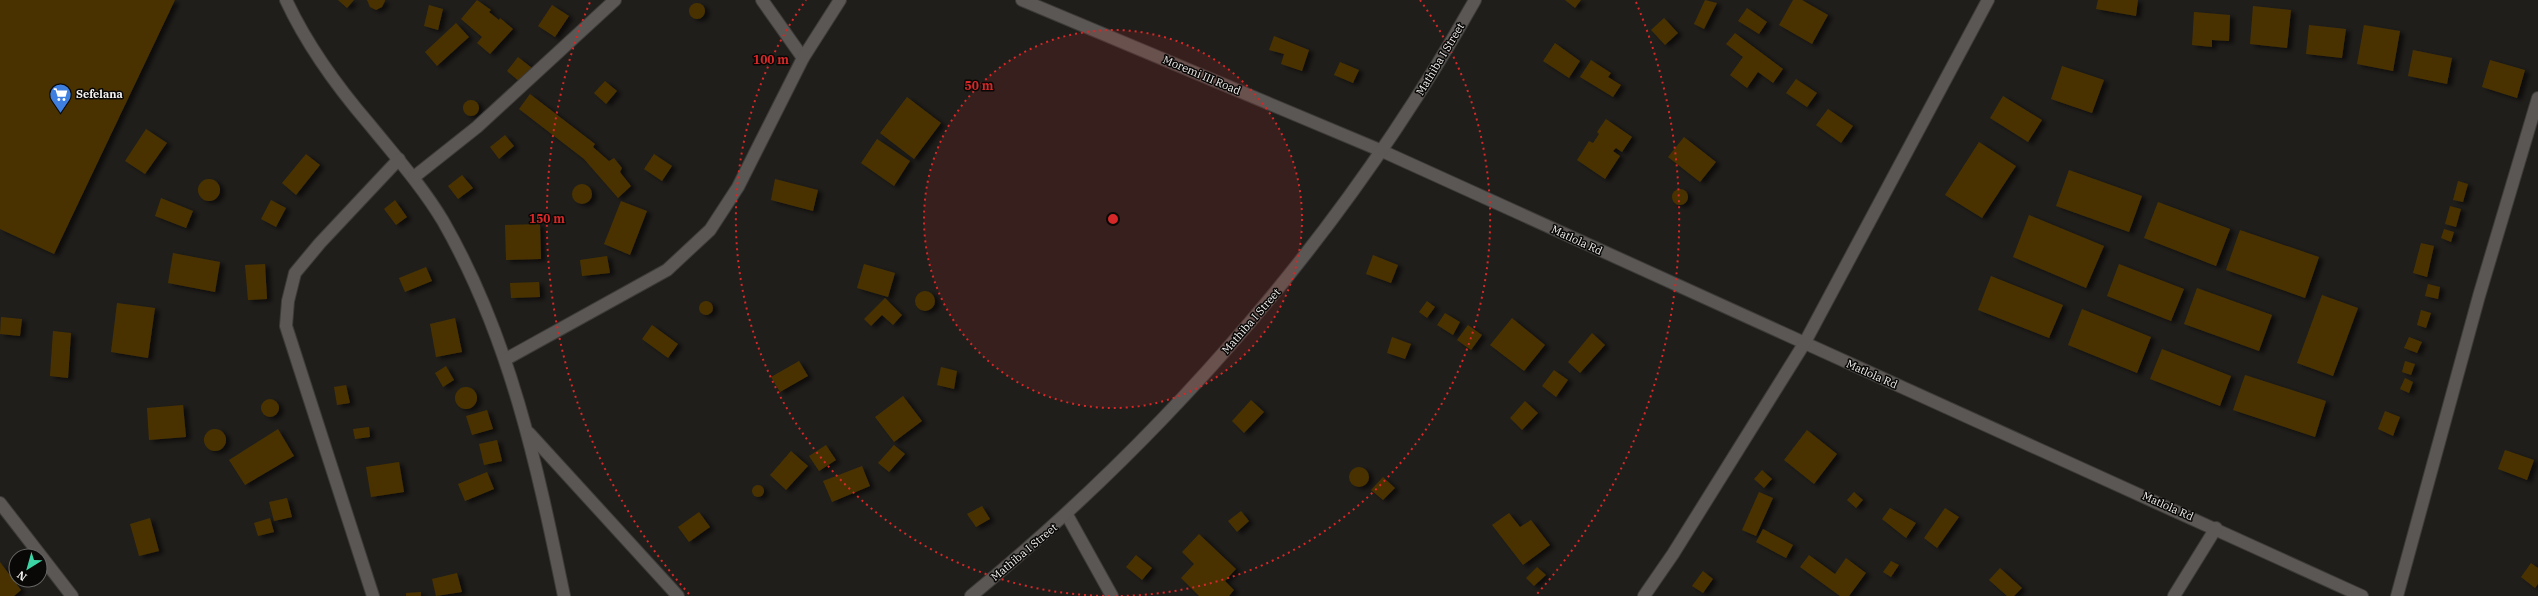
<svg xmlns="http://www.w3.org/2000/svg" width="2538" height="596" font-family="'IBM Plex Serif',serif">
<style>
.building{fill:#483303;filter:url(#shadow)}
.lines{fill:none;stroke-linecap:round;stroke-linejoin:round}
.minor-casing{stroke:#3d3b39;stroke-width:14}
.minor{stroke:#5a5754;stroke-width:12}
.ring{fill:none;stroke:#d62828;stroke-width:2;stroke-dasharray:2 4}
.labels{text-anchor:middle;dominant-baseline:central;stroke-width:3;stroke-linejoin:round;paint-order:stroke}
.street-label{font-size:11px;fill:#f4f2f0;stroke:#090807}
.poi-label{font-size:11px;font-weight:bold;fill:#f4f2f0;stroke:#090807;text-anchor:start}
.centre{fill:#d62828;stroke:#090807;stroke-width:2}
.ring-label{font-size:12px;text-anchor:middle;font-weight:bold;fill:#d62828;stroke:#090807;stroke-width:3;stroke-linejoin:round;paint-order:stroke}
</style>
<defs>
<filter id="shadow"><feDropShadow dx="4.5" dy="2.5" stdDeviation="2" flood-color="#0009"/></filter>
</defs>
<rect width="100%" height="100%" fill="#201e1b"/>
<g class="building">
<path d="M0,0H175L54,254L0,229Z"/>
<path d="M338,0H354L347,8Z"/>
<path d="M367,0H385V1L382,7L376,10L370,7Z"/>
<path d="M477,0L491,10L489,12L499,20L500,18L513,29L490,54L477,43L482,37L461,19Z"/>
<path d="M1565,0H1581L1575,8Z"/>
<path d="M1705,0L1717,3L1704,29L1694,24Z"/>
<path d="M1793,0H1802L1828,15L1812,44L1779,25Z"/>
<path d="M2098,0H2138L2136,16L2096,9Z"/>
<circle cx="697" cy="11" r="8"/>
<path d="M429,5L443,9L438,30L424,26Z"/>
<path d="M552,5L569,16L555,37L538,26Z"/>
<path d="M2253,6L2291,10L2287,48L2250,44Z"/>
<path d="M1747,8L1767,22L1759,34L1738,21Z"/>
<path d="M2194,12L2230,15L2229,41L2212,40V47L2192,45Z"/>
<path d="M1664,18L1678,33L1665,45L1651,30Z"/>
<path d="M456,23L469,37L437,66L425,52Z"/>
<path d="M2309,25L2346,29L2342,58L2306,54Z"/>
<path d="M2364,25L2400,31L2393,71L2357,64Z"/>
<path d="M1735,33L1783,69L1773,83L1758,72L1747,88L1730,75L1743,57L1726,44Z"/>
<path d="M1274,36L1309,50L1302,71L1281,64L1284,54L1269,50Z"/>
<path d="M1555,43L1580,61L1569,78L1543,61Z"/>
<path d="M2413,50L2452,58L2447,84L2408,76Z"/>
<path d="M518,57L532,68L521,83L507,71Z"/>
<path d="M1591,60L1611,73L1608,77L1621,85L1613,97L1580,77Z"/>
<path d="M2490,60L2525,70L2517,98L2482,87Z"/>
<path d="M1340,62L1359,70L1353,83L1334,75Z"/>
<path d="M2062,66L2104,80L2092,113L2051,99Z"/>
<path d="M1796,79L1817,93L1807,107L1786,93Z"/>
<path d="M605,81L617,91L606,104L594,93Z"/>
<path d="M530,94L595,144L593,147L609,161L614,158L622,168L620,172L631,186L618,198L584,159L519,109Z"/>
<path d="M2003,96L2042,120L2028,142L1990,118Z"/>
<path d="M907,97L941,123L914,159L880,133Z"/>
<circle cx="471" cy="108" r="8"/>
<path d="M1828,109L1853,126L1841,143L1816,125Z"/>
<path d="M1606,119L1632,137L1622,152L1616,148L1613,151L1620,156L1605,179L1577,160L1589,141L1593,143L1599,134L1597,132Z"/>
<path d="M146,129L167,143L145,174L125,161Z"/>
<path d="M505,135L514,146L499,159L490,147Z"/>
<path d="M1684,137L1716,162L1700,182L1668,157Z"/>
<path d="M877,139L910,161L894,186L861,163Z"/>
<path d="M1979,142L2016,166L1982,218L1945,195Z"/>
<path d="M306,154L320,165L296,195L282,183Z"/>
<path d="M654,154L672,166L662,181L644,169Z"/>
<path d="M2069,170L2142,196L2129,232L2056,206Z"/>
<path d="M462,175L473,188L458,199L448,186Z"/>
<path d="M775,179L818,190L813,211L771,200Z"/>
<circle cx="209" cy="190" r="11"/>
<path d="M2458,181L2468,184L2463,202L2453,200Z"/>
<circle cx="582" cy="194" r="10"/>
<circle cx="1680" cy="197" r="8"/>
<path d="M161,198L193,211L186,228L155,216Z"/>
<path d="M271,200L286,208L276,227L261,219Z"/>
<path d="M395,200L407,217L396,225L384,209Z"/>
<path d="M621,201L647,211L630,255L604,244Z"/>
<path d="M2158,202L2230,229L2216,266L2144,238Z"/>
<path d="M2450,206L2461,209L2456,227L2445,224Z"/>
<path d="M2029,215L2104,246L2086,288L2013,257Z"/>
<path d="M540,224L541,259L506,260L505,225Z"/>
<path d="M2444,229L2454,232L2451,242L2441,238Z"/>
<path d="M2240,230L2319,257L2305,298L2226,270Z"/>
<path d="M2421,243L2434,246L2427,277L2413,273Z"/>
<path d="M173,253L220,262L215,292L168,283Z"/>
<path d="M1373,255L1398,265L1391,283L1366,274Z"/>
<path d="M607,256L610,273L582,276L580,260Z"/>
<path d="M265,264L267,299L248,300L245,265Z"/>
<path d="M864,264L895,273L888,297L857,288Z"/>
<path d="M2119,264L2184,289L2171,321L2107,296Z"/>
<path d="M426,267L432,281L405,292L399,278Z"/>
<path d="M1991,276L2063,305L2049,338L1978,310Z"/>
<path d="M539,282L540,297L511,298L510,283Z"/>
<path d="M2428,284L2440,287L2438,299L2425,296Z"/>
<path d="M2197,288L2272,315L2259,351L2184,324Z"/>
<circle cx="925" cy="301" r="10"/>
<path d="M2322,295L2358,308L2333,376L2297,363Z"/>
<path d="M885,298L902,315L893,325L882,315L871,326L864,319Z"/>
<circle cx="706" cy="308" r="7"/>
<path d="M1427,301L1435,307L1427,318L1419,312Z"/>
<path d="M117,303L155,308L148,358L111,352Z"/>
<path d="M2082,309L2151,337L2137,373L2068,345Z"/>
<path d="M2421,310L2431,313L2426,328L2417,325Z"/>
<path d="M1445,313L1460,322L1453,335L1437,325Z"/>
<path d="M1,317L22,319L20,336L0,334Z"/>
<path d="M455,318L462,352L436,357L430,324Z"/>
<path d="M1512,318L1545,345L1524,371L1490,345Z"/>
<path d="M652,325L678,344L668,358L642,339Z"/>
<path d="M1468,325L1482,335L1471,350L1457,340Z"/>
<path d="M53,331L71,333L68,378L50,376Z"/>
<path d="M1592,333L1605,345L1580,373L1568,362Z"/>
<path d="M1392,337L1411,344L1405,359L1387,353Z"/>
<path d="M2409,337L2422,342L2417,353L2404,348Z"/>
<path d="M2162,349L2231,376L2220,406L2150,379Z"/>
<path d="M799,361L808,376L780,392L771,377Z"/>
<path d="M2405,361L2415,364L2411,375L2402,372Z"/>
<path d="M446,366L454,380L443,387L435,373Z"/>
<path d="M941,367L957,371L954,389L937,385Z"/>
<path d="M1554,370L1568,380L1556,397L1542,386Z"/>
<path d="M2245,375L2326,401L2315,437L2233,410Z"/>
<path d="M2405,378L2413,382L2409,393L2400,389Z"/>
<path d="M346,385L350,403L337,405L334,387Z"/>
<circle cx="466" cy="398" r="11"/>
<path d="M903,396L922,421L894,442L875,417Z"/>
<circle cx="270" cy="408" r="9"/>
<path d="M1251,400L1264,412L1244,433L1232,421Z"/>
<path d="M1525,401L1538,413L1522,430L1510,418Z"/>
<path d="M183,405L186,437L149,440L147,408Z"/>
<path d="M487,410L493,429L472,435L466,416Z"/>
<path d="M2385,411L2400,417L2393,436L2378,429Z"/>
<path d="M369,427L370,437L355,439L353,429Z"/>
<circle cx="215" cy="440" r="11"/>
<path d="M278,429L294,456L245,485L229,460Z"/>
<path d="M1807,430L1837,454L1814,484L1784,460Z"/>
<path d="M497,440L502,461L484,465L479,444Z"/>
<path d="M826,445L836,460L819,471L809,456Z"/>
<path d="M894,445L905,454L889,472L878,463Z"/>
<path d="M2505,450L2534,460L2527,480L2498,469Z"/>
<path d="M791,451L808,466L786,490L770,475Z"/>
<path d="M399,462L404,492L371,497L366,467Z"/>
<path d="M862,466L870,486L832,502L823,481Z"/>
<circle cx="1359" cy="477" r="10"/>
<path d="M1762,470L1772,479L1764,488L1754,479Z"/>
<path d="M487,472L494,489L465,501L458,484Z"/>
<path d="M1383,477L1395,488L1383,500L1371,490Z"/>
<circle cx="758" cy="491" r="6"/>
<path d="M1759,492L1773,498L1756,536L1742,530Z"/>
<path d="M1854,492L1863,500L1856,508L1847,500Z"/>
<path d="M287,498L292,517L274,521L269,502Z"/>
<path d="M982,506L990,519L976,527L967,514Z"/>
<path d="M1890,508L1916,523L1906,538L1882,519Z"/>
<path d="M1945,508L1959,517L1937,548L1924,538Z"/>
<path d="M1241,511L1249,521L1237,532L1228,521Z"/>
<path d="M699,512L710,527L689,542L678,527Z"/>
<path d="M1509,513L1520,527L1531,520L1550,545L1523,565L1492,525Z"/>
<path d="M150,518L159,551L139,556L130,524Z"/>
<path d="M270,518L274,532L258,536L254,523Z"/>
<path d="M1763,529L1793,545L1786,558L1756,542Z"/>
<path d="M1199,534L1236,569L1225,581L1234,590L1229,596H1199L1181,578L1194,564L1182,552Z"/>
<path d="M1136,555L1152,568L1142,580L1126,567Z"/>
<path d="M1809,555L1835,574L1846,558L1866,573L1849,596H1840L1800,567Z"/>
<path d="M1891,561L1899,565L1891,577L1883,572Z"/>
<path d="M0,562L21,590L14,596H0Z"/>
<path d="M2531,563L2538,568V584L2535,588L2521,577Z"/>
<path d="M1537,567L1546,575L1534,586L1526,578Z"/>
<path d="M2000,568L2022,588L2014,596H2007L1989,580Z"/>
<path d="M1703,571L1713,579L1703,593L1692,586Z"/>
<path d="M457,573L462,592L436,596L432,579Z"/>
<path d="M421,592V596H406V593Z"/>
</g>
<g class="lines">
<defs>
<g id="minor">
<path d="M286,0C306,43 339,89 370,125C396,157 422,186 443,221C510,338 537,465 564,596"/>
<path d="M762,0L803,58"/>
<path d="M1022,0L1382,151L2362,596"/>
<path d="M414,177L477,127L615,0"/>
<path d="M506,359L667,270L710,230L738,187L803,58L840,0"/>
<path d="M529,433L678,596"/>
<path d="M0,503L72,596"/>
<path d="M1067,515L1112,596"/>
<path d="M373,596L286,326L288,301L295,273L320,243L399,159"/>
<path d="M971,596C1173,430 1347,228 1475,0"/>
<path d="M1644,596L1673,554L1804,344L1988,0"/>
<path d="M2174,596L2216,528"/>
<path d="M2397,596L2479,296L2538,98"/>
</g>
</defs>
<use href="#minor" class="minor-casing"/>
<use href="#minor" class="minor"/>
</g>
<circle cx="1113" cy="219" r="189" fill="#d62828" fill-opacity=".12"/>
<g class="ring">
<circle cx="1113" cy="219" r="189"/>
<path d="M1110 596A377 377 0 0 1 806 0M1420 0A377 377 0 0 1 1116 596"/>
<path d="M689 594A566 566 0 0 1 590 2M1636 2A566 566 0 0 1 1537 594"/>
</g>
<defs>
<symbol id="supermarket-pin" viewBox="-11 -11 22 30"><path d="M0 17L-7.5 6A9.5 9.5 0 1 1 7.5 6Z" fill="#3f7fe0" stroke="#090807"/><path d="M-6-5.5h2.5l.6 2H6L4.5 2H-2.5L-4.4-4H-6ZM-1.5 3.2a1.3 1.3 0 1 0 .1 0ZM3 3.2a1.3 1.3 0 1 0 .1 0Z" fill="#fff"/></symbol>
</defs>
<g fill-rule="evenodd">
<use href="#supermarket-pin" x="48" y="82" width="25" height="34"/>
</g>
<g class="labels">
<g class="street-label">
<text transform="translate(1440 59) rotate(-59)">Mathiba I Street</text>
<text transform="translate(1202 75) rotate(23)">Moremi III Road</text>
<text transform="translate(1577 240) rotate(25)">Matlola Rd</text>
<text transform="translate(1251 321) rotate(-49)">Mathiba I Street</text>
<text transform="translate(1872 374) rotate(24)">Matlola Rd</text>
<text transform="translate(2168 506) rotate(24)">Matlola Rd</text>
<text transform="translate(1024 552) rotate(-40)">Mathiba I Street</text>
</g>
<g class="poi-label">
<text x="76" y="94">Sefelana</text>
</g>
</g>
<circle cx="1113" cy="219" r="6" class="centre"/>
<g class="ring-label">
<text x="771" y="64">100 m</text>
<text x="979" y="90">50 m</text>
<text x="547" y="223">150 m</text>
</g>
<g transform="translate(28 568) rotate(217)"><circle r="19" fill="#090807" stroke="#676664"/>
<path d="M0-3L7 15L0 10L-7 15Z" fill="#3cd4a4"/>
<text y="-6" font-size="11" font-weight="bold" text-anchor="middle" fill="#f4f2f0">N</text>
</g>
</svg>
